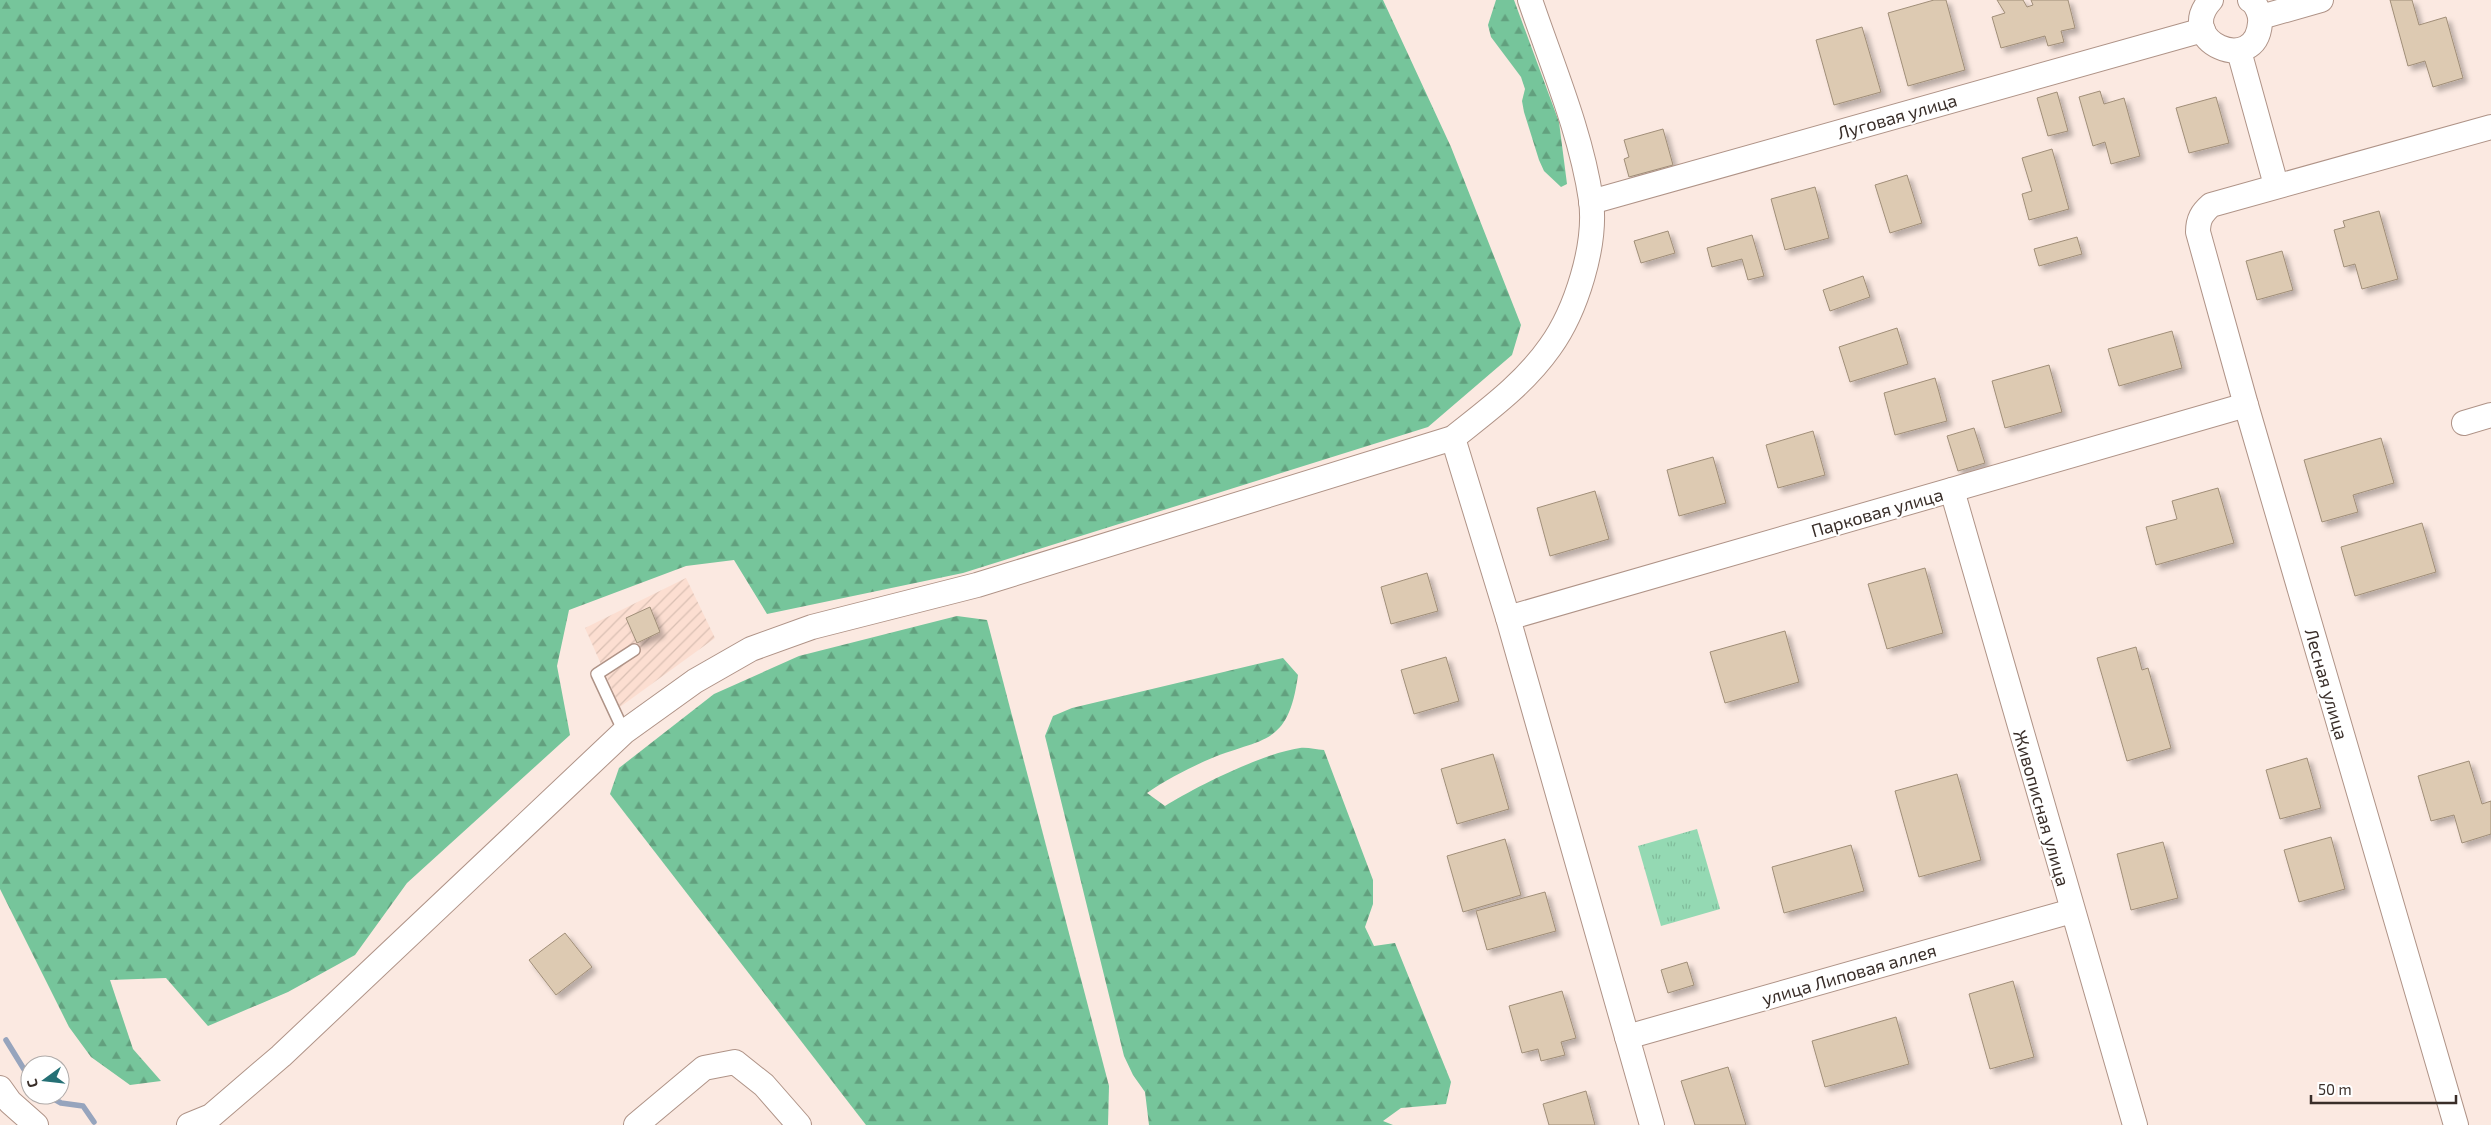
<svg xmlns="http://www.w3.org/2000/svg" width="2491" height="1125" font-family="'Exo 2',sans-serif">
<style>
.industrial{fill:url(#industrial-furrows)}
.forest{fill:url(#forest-firs)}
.park{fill:url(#park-tufts)}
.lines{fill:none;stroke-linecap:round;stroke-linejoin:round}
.stream{stroke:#96a4bd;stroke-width:5.5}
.building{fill:#ddcab2;stroke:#a08e78;filter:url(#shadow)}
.lane-casing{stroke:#af9387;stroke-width:14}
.street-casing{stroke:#af9387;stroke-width:26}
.lane{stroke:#fff;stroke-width:11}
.street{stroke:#fff;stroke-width:24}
.labels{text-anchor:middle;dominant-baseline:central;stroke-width:4;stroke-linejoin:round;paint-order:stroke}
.street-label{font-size:18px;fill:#392e29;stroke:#fff}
</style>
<defs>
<pattern id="industrial-furrows" width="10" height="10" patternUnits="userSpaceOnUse" patternTransform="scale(1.25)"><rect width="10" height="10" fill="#fcded1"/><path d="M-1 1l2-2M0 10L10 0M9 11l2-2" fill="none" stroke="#d9bfb3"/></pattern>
<pattern id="forest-firs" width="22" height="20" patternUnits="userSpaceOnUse" patternTransform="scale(1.25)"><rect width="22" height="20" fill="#76c59b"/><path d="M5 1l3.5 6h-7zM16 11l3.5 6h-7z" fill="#62a07e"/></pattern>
<pattern id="park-tufts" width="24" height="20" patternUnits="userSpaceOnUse" patternTransform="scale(1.25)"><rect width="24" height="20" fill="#94d9b3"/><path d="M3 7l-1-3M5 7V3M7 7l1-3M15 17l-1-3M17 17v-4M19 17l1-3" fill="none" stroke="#80bb9a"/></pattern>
<filter id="shadow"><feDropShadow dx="4.5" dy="4.5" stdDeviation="2.5" flood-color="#0004"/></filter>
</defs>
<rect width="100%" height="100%" fill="#fbe9e1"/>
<path class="industrial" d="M686,578L715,638L620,707L585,628Z"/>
<g class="forest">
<path d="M0,0H1383L1451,147L1521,325L1512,355L1428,427L963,573L767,614L734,560L686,566L569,610L557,666L570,735L407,883L355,955L288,992L208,1026L166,978L110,980L133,1049L161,1081L130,1085L91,1057L69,1027L0,889Z"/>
<path d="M1496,0H1514L1559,122L1567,184L1561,187L1544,171L1539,160L1524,112L1522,101L1525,89L1521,77L1491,37L1488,25Z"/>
<path d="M957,616L987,620L1109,1086L1108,1125H866L610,794L619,768L714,694L799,656Z"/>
<path d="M1283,658L1298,675C1288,750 1260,736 1205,761C1185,770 1164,781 1147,793L1165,806C1197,786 1264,753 1300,748C1308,747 1316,750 1324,750L1373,880V904L1365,927L1374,946L1395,943L1451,1082L1446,1104L1401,1108L1383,1121L1393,1125H1149L1145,1092L1133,1075L1124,1056L1045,736L1053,716L1072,708Z"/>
</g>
<path class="park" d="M1697,829L1720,909L1661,926L1638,846Z"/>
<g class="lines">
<g class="stream">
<path d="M6,1040L30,1079"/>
<path d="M47,1095L61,1103L83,1106L94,1122"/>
</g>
</g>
<g class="building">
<path d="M1934,0H1946L1965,70L1908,86L1888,13Z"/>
<path d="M1997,0H2023L2027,7L2033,5L2031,0H2068L2075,28L2061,31L2064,42L2048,46L2045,36L2001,48L1992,17L2005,13Z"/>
<path d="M2390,0H2412L2419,25L2446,17L2463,78L2433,87L2425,61L2408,66Z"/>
<path d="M1862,27L1881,92L1834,105L1816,40Z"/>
<path d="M2100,91L2104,104L2124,98L2140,156L2111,164L2105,142L2093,146L2079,97Z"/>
<path d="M2057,92L2068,131L2048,136L2037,98Z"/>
<path d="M2216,97L2229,143L2189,153L2176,108Z"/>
<path d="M1663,129L1673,165L1629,177L1624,159L1629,157L1624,140Z"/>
<path d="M2052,149L2069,209L2029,220L2022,194L2032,191L2022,158Z"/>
<path d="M1907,175L1922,223L1890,233L1875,185Z"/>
<path d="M1815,187L1829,238L1785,250L1771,199Z"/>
<path d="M2379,211L2398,279L2362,289L2355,264L2344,267L2334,230L2345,227L2343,221Z"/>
<path d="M1668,231L1675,253L1641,263L1634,241Z"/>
<path d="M1752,235L1764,276L1748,280L1742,259L1712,267L1707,248Z"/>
<path d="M2077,237L2082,254L2039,266L2034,249Z"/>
<path d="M2282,251L2293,290L2257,300L2246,261Z"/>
<path d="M1863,276L1870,297L1830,311L1823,290Z"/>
<path d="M1897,328L1908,364L1850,382L1839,347Z"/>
<path d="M2172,331L2182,368L2119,386L2108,349Z"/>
<path d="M2049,365L2062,412L2005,428L1992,381Z"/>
<path d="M1935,378L1947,421L1895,435L1884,393Z"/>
<path d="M1974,428L1985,463L1958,471L1947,436Z"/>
<path d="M1813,431L1825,475L1778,488L1766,445Z"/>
<path d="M2381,438L2394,483L2353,495L2358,512L2322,522L2304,460Z"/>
<path d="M1713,457L1726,503L1679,516L1667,470Z"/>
<path d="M2218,488L2234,543L2156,565L2146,527L2177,519L2172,501Z"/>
<path d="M1595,491L1609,539L1550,556L1537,508Z"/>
<path d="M2422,523L2436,572L2355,596L2341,547Z"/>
<path d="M1925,568L1943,633L1887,649L1868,584Z"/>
<path d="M1427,573L1438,611L1391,624L1381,587Z"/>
<path d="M650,607L660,632L637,643L626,618Z"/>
<path d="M1785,631L1799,682L1725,703L1710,652Z"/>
<path d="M2136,647L2142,670L2148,668L2171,748L2127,761L2097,658Z"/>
<path d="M1446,657L1459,701L1414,714L1401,670Z"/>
<path d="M1493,754L1509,809L1457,824L1441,769Z"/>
<path d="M2307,758L2321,808L2280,819L2266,770Z"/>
<path d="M2469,761L2482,804L2491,801V834L2462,843L2454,815L2431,821L2418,776Z"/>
<path d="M1957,774L1981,860L1919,877L1895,791Z"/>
<path d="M2331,837L2345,889L2299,902L2284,850Z"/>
<path d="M1505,839L1521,895L1463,912L1447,856Z"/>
<path d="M2163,842L2178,898L2131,910L2117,854Z"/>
<path d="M1851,845L1864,891L1784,913L1772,867Z"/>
<path d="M1545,892L1556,931L1487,950L1476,911Z"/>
<path d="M565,933L592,967L556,995L529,960Z"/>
<path d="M1687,962L1694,985L1668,993L1661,970Z"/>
<path d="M2013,981L2034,1057L1990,1069L1969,994Z"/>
<path d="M1562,991L1576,1038L1561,1042L1565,1055L1541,1061L1538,1049L1522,1053L1509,1006Z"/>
<path d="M1896,1017L1909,1064L1825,1087L1812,1041Z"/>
<path d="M1728,1067L1746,1125H1695L1681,1081Z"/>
<path d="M1586,1091L1595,1125H1549L1543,1104Z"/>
</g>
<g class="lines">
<defs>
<path id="lane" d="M624,732L597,674L634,650"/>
<g id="street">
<path d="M2211,0C2173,41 2256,77 2260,23C2261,16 2257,4 2250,0"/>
<path d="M2261,17L2321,0"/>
<path d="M2239,51L2276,185"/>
<path d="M1591,202L2203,30"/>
<path d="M2464,423L2491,415"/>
<path d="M1453,438L1508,618L1652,1125"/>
<path d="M1952,490L2135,1125"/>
<path d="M1508,618L2246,405"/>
<path d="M1627,1037L2072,911"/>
<path d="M0,1088L10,1102L36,1125"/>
<path d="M189,1125L211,1116L281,1056L624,732L695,681L751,649L812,627L977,585L1453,438C1488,410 1524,384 1550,347C1576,311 1597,245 1591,200C1581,132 1552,65 1530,0"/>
<path d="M636,1125L704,1068L735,1062L764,1085L799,1125"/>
<path d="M2456,1125L2246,405L2198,232C2198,219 2202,213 2211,205L2491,127"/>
</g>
</defs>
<use href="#lane" class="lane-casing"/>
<use href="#street" class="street-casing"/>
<use href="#lane" class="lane"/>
<use href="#street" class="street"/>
</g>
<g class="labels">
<g class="street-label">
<text transform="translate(1897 116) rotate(-16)">Луговая улица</text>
<text transform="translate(1877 512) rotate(-16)">Парковая улица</text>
<text transform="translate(2327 684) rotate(74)">Лесная улица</text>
<text transform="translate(2042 808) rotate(74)">Живописная улица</text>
<text transform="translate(1849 974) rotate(-16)">улица Липовая аллея</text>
</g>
</g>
<g transform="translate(45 1080) rotate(255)"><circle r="24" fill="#ffffff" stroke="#b0aba9"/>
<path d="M0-4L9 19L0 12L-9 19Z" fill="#257075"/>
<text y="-8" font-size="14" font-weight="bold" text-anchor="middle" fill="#392e29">С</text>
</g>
<path d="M2311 1095v8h145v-8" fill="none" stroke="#392e29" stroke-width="2.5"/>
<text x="2318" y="1095" font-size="15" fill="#392e29" stroke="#ffffff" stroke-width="4" paint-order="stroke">50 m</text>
</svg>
